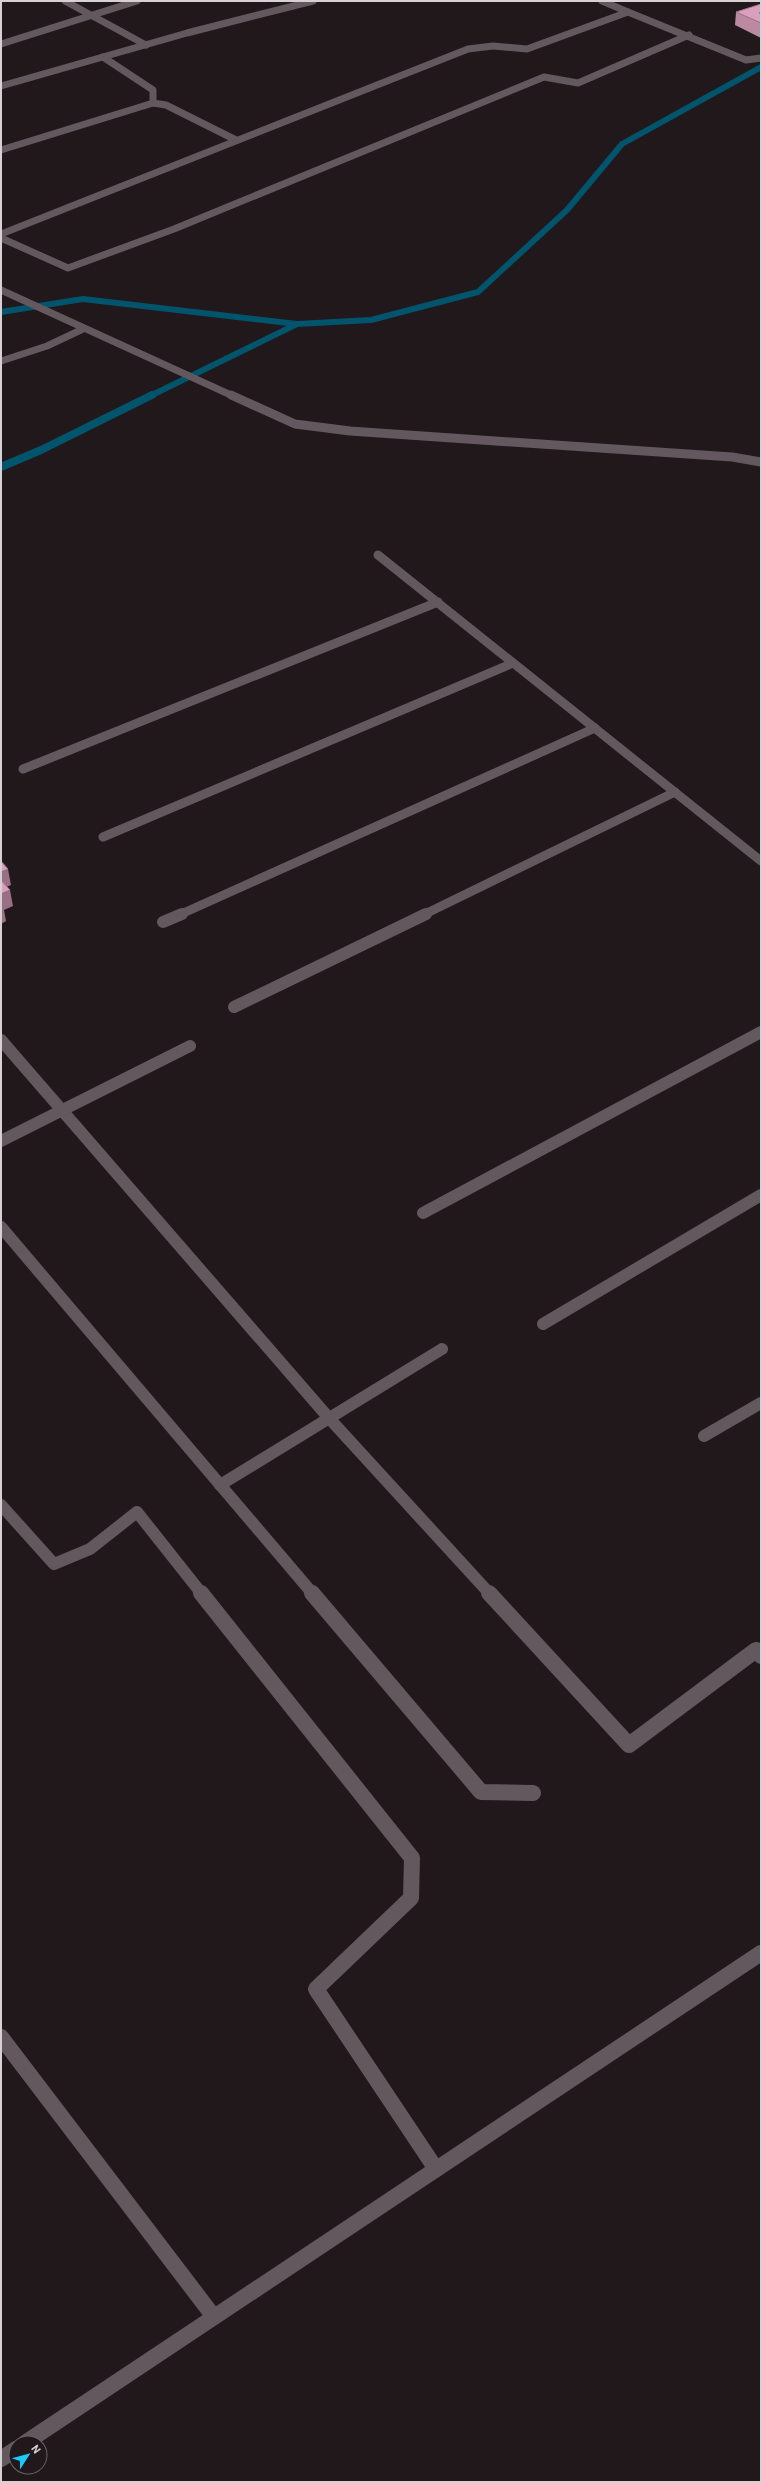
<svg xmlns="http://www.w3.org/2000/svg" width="762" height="2483" font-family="Barlow,sans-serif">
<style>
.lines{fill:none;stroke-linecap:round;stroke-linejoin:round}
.stream-far1{stroke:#00546c;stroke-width:6}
.stream{stroke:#00546c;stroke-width:8}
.minor-far3{stroke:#63585d;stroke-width:7}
.minor-far2{stroke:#63585d;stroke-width:9}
.minor-far1{stroke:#63585d;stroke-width:12}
.minor{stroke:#63585d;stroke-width:16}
.wall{fill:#bb89a2}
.shaded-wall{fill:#996f84}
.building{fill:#da9fbc;stroke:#996f84}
</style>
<rect width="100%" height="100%" fill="#21181c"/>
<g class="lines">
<g class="stream-far1">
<path d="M1,312L83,299L297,324"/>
<path d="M150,396L297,324L371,320L478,292L567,210L622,144L761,67"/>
</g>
<path class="stream" d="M1,467L41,450L152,395"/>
<g class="minor-far3">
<path d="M65,1L146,45"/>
<path d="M602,1L628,12"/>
<path d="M1,44L137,1"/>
<path d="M103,57L153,90V103"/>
<path d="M1,86L187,33L313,1"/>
<path d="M1,150L153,103L166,105L236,140"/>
<path d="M1,234L468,49L493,46L527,49L628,12L746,60L761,58"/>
<path d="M1,238L68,268L174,229L544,77L578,83L689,35"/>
<path d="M1,290L233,396"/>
<path d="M1,361L47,346L83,329"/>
</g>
<g class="minor-far2">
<path d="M231,395L295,424L350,431L732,457L761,462"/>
<path d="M378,555L761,861"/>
<path d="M23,769L438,602"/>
<path d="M103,837L513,663"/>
<path d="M179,915L595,728"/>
<path d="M423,915L675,792"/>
</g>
<g class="minor-far1">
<path d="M163,922L182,914"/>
<path d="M234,1007L426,914"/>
<path d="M1,1040L328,1417L490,1594"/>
<path d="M1,1141L190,1046"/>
<path d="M423,1213L761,1032"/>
<path d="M1,1227L313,1594"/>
<path d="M543,1324L761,1195"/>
<path d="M704,1436L761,1403"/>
<path d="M220,1485L442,1349"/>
<path d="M1,1505L54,1564L90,1549L137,1512L202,1594"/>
</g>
<g class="minor">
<path d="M201,1593L412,1858L411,1898L316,1989L436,2169"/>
<path d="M312,1593L481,1792L533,1793"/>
<path d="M489,1593L629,1745L756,1650L761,1656"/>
<path d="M1,2037L214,2317"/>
<path d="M25,2443L761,1953"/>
<path d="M1,2459L16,2449"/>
</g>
</g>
<path class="wall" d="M761,4V38L735,25L736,12Z"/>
<g class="shaded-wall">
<path d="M8,869L11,885L1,889V872Z"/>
<path d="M10,890L13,906L4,910L6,921L1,924V894Z"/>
</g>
<g class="building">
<path d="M761,4V12L759,13L761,14V23L736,12Z"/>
<path d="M1,861L8,869L1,872Z"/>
<path d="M1,880L10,890L1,894Z"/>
</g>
<rect width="762" height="2483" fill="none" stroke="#d8d1d4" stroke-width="4"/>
<g transform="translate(28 2455) rotate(54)"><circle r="19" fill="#21181c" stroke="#6a6266"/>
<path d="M0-3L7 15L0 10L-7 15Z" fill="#1cc9fc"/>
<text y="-6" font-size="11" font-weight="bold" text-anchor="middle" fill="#d8d1d4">N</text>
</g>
</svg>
